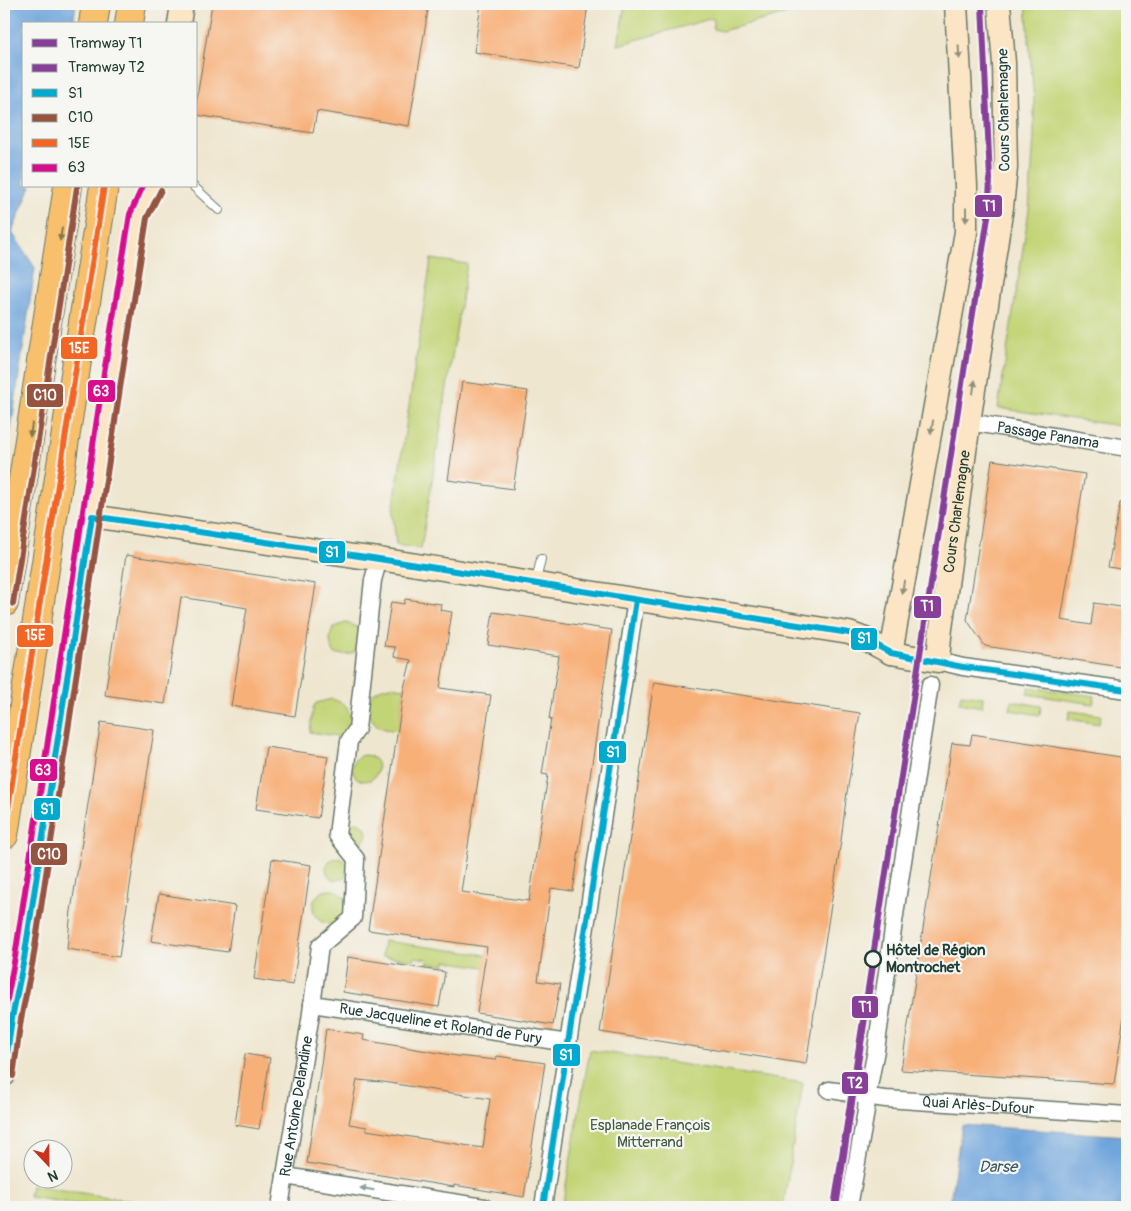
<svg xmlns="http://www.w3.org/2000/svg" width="1131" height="1211" font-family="Pangolin,sans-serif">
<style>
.green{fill:#c3d476;stroke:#718855}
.water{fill:#6fa5dc;stroke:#477188}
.building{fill:#f8b079;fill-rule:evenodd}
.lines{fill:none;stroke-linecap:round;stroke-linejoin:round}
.lane-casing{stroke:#68786a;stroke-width:10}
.street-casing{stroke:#68786a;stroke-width:19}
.secondary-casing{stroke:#68786a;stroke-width:25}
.highway-casing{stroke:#68786a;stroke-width:30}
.lane{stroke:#fff;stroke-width:8}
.street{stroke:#fff;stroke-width:16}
.secondary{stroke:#fce5c4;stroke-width:22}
.highway{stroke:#f8bf6c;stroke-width:28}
.bus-1-casing{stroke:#f6f6f2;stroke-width:10}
.bus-2-casing{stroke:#f6f6f2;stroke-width:10}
.bus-3-casing{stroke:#f6f6f2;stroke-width:10}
.bus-4-casing{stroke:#f6f6f2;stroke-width:10}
.bus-1{stroke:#00a9ce;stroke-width:6}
.bus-2{stroke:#965340;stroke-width:6}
.bus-3{stroke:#f26522;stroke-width:6}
.bus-4{stroke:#d80d8c;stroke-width:6}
.tram-1-casing{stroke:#f6f6f2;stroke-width:10}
.tram-2-casing{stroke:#f6f6f2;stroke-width:10}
.tram-1{stroke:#873f98;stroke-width:6}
.tram-2{stroke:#873f98;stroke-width:6}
.oneway{fill:#8e917c}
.oneway2{fill:#81784d}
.oneway3{fill:#8f9e9a}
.stop-dot{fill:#f6f6f2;stroke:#1f3d34;stroke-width:2.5}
.labels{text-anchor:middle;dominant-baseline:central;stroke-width:4.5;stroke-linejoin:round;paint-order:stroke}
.street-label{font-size:15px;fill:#1f3d34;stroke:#f6f6f2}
.stop-label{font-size:15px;font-weight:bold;fill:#1f3d34;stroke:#f6f6f2;text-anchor:start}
.park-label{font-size:15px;fill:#405b41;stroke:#f6f6f2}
.water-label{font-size:16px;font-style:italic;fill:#375c66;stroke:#f6f6f2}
.line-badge{stroke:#f6f6f2;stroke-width:2}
.badge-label{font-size:14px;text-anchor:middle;font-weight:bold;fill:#fff}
</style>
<rect width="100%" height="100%" fill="#f6f6f2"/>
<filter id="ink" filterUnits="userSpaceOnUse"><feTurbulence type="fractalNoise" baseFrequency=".02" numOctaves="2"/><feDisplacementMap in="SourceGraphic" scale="10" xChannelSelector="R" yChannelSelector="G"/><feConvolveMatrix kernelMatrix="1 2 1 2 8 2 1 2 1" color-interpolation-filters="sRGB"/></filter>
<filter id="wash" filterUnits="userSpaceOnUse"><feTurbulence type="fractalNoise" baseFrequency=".0096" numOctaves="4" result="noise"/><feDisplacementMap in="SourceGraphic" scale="20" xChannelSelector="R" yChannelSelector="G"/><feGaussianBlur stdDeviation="1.12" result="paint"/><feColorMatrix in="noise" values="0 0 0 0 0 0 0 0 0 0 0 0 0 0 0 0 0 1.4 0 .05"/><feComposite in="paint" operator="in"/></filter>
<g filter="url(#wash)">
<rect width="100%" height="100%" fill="#efe6cf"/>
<g class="green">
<path d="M625,4H824L722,31L713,29V18L618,45Z"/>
<path d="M1026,4H1126L1127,5V427L998,408L1029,210L1032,167L1034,136V100Z"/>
<path d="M431,259L467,264L421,549L396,545L393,512Z"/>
<path d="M345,623C353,624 358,627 362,634L358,650C351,655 343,656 334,653C329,643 329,638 333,628Z"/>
<path d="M391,686L404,688L398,731C393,730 387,730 382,728C371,724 364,707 370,697C375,690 383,687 391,686Z"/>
<path d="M1029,687L1095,696L1093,704L1027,694Z"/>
<path d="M961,694L983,697L982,707L959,703Z"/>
<path d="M332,699C346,704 349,708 352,722L343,737L310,732L313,708L316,703Z"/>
<path d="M1012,701L1041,706L1040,715L1010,710Z"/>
<path d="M1070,711L1101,715L1099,724L1068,719Z"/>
<circle cx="365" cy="768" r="13"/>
<path d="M355,822C371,824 371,843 354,845L344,832C345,826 349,824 355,822Z"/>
<circle cx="337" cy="869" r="11"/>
<circle cx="330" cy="907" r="17"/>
<path d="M384,941L538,962L536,975L446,961L445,965L426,963L427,959L415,957L414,960L382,956Z"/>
<path d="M590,1050L803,1083L783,1207H562Z"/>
<path d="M31,1185L37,1186L173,1207H97L29,1197Z"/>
</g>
<g class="water">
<path d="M4,4H76L73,24H24V186H31L12,232L35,268L4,476Z"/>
<path d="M962,1125L1127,1136V1207H949Z"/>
</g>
<g id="blocks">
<g class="building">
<path d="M212,4H429L409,126L317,111L313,133L196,115V104Z"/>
<path d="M481,4H588L579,68L474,52Z"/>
<path d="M462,382L528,391L513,489L448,480Z"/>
<path d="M992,460L1085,474L1061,620L1091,625L1094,603L1127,608V668L985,646L967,620Z"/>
<path d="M1120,503L1127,504V570L1108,567Z"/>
<path d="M126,555L316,584L295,716L231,706L247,608L181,597L165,704L105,695Z"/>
<path d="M405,599L441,604L440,610L452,612L440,688L491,695L461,892L529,901L548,775L542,774L551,719H549L559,656L488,645L493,612L612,630L573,891L551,888L538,981L560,984L553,1025L477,1013L487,947L368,930L404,688L411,660L394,657L395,647L384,646L391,602L404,604Z"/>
<path d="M654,682L860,713L846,799L841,841L806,1064L600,1032Z"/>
<path d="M101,722L154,730L119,957L67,949L71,911Z"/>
<path d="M972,734L1127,758V995L1114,1084L901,1070L952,743L970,745Z"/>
<path d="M266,747L328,756L318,818L256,809Z"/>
<path d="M272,859L311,865L293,985L254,979Z"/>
<path d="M159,894L235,906L228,952L151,941Z"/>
<path d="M348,957L445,972L439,1007L343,992Z"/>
<path d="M326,1029L364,1035L363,1040L457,1056L496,1060L497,1056L545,1063L524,1197L454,1185V1187L307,1163ZM357,1080L383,1082L490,1099L483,1148L366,1130L367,1127L349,1124Z"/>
<path d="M245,1054L270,1058L259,1129L235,1125Z"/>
</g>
</g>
</g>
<g filter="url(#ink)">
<use href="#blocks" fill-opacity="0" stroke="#68786a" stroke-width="1"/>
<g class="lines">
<defs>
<g id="lane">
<path d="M193,186L219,210"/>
<path d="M536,581L541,559"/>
</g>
<g id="street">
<path id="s1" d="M969,422L1127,448"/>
<path d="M938,661L963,667L1127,690"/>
<path id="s2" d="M312,1004L568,1043"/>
<path id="s3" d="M829,1090C848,1092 866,1097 886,1099L1127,1115"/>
<path d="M285,1176L484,1207"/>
<path id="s4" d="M280,1207L310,1020L320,946L353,918L356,859L337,835L349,741L357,729L373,580L379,559"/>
<path d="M543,1207L636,600"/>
<path d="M849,1207L866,1111L867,1097L876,1050L898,894L930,685"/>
</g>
<g id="secondary">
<path d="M179,24L182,4"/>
<path id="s5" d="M92,516L354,556L379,559L849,633L865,639L891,653L938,661L940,636L969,422L1002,207L1006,168L1004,63L999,4"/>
<path d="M891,653L966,232V186L956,4"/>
<path d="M4,1075L12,1018L24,959L113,374L139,215L153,186"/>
</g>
<g id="highway">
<path d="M93,24L96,4"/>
<path d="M129,24L132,4"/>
<path d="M4,603L68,186"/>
<path d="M4,835L104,186"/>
</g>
</defs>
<use href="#lane" class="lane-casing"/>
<use href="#street" class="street-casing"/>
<use href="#secondary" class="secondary-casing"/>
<use href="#highway" class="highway-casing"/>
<use href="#lane" class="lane"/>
<use href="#street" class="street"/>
<use href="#secondary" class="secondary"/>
<use href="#highway" class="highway"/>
<defs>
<g id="bus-1">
<path d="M4,1075L12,1018L24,959L92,516L379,559L849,633L865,639L891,653L963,667L1127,690"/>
<path d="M543,1207L636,600"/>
</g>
<g id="bus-2">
<path d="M13,604L77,187"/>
<path d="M13,1076L21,1019L33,960L122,375L147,218L161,190"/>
</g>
<path id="bus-3" d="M4,835L104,186"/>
<path id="bus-4" d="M4,1015L15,957L104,373L130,214L143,186"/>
</defs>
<use href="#bus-1" class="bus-1-casing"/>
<use href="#bus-2" class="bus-2-casing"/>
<use href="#bus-3" class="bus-3-casing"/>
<use href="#bus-4" class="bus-4-casing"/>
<use href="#bus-1" class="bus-1"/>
<use href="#bus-2" class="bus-2"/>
<use href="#bus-3" class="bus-3"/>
<use href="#bus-4" class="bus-4"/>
<defs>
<path id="tram-1" d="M834,1207L988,217L990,179L982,4"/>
<path id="tram-2" d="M836,1207L874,959"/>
</defs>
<use href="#tram-1" class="tram-1-casing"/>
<use href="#tram-2" class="tram-2-casing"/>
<use href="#tram-1" class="tram-1"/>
<use href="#tram-2" class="tram-2"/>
</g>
<defs><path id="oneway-solid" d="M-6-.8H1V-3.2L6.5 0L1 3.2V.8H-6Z" transform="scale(1.25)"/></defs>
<g class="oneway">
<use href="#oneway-solid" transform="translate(959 52) rotate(86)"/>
<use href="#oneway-solid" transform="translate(966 215) rotate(90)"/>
<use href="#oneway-solid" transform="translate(974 387) rotate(-81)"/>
<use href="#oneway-solid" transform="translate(932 427) rotate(100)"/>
<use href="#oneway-solid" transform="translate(903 587) rotate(100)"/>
</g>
<g class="oneway2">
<use href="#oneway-solid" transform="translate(61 234) rotate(99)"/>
<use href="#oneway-solid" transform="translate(31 430) rotate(99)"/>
</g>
<use class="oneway3" href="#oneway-solid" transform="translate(367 1189) rotate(-171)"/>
</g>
<circle class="stop-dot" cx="873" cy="959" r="8"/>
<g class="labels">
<g class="street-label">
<text transform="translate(1004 110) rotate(-91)">Cours Charlemagne</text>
<text stroke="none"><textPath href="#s1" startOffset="80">Passage Panama</textPath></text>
<text stroke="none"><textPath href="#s5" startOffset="1011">Cours Charlemagne</textPath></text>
<text stroke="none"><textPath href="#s2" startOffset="130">Rue Jacqueline et Roland de Pury</textPath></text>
<text stroke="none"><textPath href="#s3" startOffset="150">Quai Arlès-Dufour</textPath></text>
<text stroke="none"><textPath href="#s4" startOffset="102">Rue Antoine Delandine</textPath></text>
</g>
<g class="stop-label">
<text x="886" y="950">Hôtel de Région<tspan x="886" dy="17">Montrochet</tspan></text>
</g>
<g class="park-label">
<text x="650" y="1125">Esplanade François<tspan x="650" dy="17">Mitterrand</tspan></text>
</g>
<g class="water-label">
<text x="998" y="1167">Darse</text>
</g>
</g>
<g class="line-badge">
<rect x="974" y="194" width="29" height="24" rx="5" fill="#873f98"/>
<rect x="60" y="336" width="38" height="24" rx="5" fill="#f26522"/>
<rect x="87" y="379" width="29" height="24" rx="5" fill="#d80d8c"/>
<rect x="26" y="383" width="38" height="25" rx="5" fill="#965340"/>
<rect x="318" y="540" width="28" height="24" rx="5" fill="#00a9ce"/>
<rect x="913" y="595" width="29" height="24" rx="5" fill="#873f98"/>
<rect x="16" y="624" width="38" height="24" rx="5" fill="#f26522"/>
<rect x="850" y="627" width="28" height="24" rx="5" fill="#00a9ce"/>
<rect x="598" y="740" width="29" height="24" rx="5" fill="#00a9ce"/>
<rect x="29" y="758" width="29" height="24" rx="5" fill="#d80d8c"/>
<rect x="33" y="797" width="28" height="24" rx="5" fill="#00a9ce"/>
<rect x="30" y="842" width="38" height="24" rx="5" fill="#965340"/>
<rect x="851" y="995" width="28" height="24" rx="5" fill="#873f98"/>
<rect x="552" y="1043" width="29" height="24" rx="5" fill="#00a9ce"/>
<rect x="841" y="1071" width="28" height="24" rx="5" fill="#873f98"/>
</g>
<g class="badge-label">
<text x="989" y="211">T1</text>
<text x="79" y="353">15E</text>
<text x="101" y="396">63</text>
<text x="45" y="400">C10</text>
<text x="332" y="557">S1</text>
<text x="927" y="611">T1</text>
<text x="35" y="640">15E</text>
<text x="864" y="643">S1</text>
<text x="613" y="757">S1</text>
<text x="43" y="775">63</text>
<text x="47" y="814">S1</text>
<text x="49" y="859">C10</text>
<text x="865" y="1012">T1</text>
<text x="566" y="1060">S1</text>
<text x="855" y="1088">T2</text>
</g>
<rect width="1131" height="1211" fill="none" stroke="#f6f6f2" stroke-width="20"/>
<rect x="22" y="22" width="175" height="165" fill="#f6f6f2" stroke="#a0aca6"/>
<rect x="32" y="39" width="25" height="8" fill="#873f98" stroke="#a0aca6"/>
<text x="68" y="48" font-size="15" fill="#1f3d34">Tramway T1</text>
<rect x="32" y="64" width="25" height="8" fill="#873f98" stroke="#a0aca6"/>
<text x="68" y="72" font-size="15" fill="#1f3d34">Tramway T2</text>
<rect x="32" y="89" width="25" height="8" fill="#00a9ce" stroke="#a0aca6"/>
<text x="68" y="98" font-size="15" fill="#1f3d34">S1</text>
<rect x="32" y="114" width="25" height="8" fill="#965340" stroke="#a0aca6"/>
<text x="68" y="122" font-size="15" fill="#1f3d34">C10</text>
<rect x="32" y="139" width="25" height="8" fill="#f26522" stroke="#a0aca6"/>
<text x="68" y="148" font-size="15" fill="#1f3d34">15E</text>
<rect x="32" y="164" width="25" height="8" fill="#d80d8c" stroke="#a0aca6"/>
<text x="68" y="172" font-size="15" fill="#1f3d34">63</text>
<g transform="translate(48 1164) rotate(158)"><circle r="24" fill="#f6f6f2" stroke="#a0aca6"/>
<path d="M0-4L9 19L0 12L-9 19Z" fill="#c8321e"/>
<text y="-8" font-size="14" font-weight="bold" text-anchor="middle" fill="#1f3d34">N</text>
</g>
</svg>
